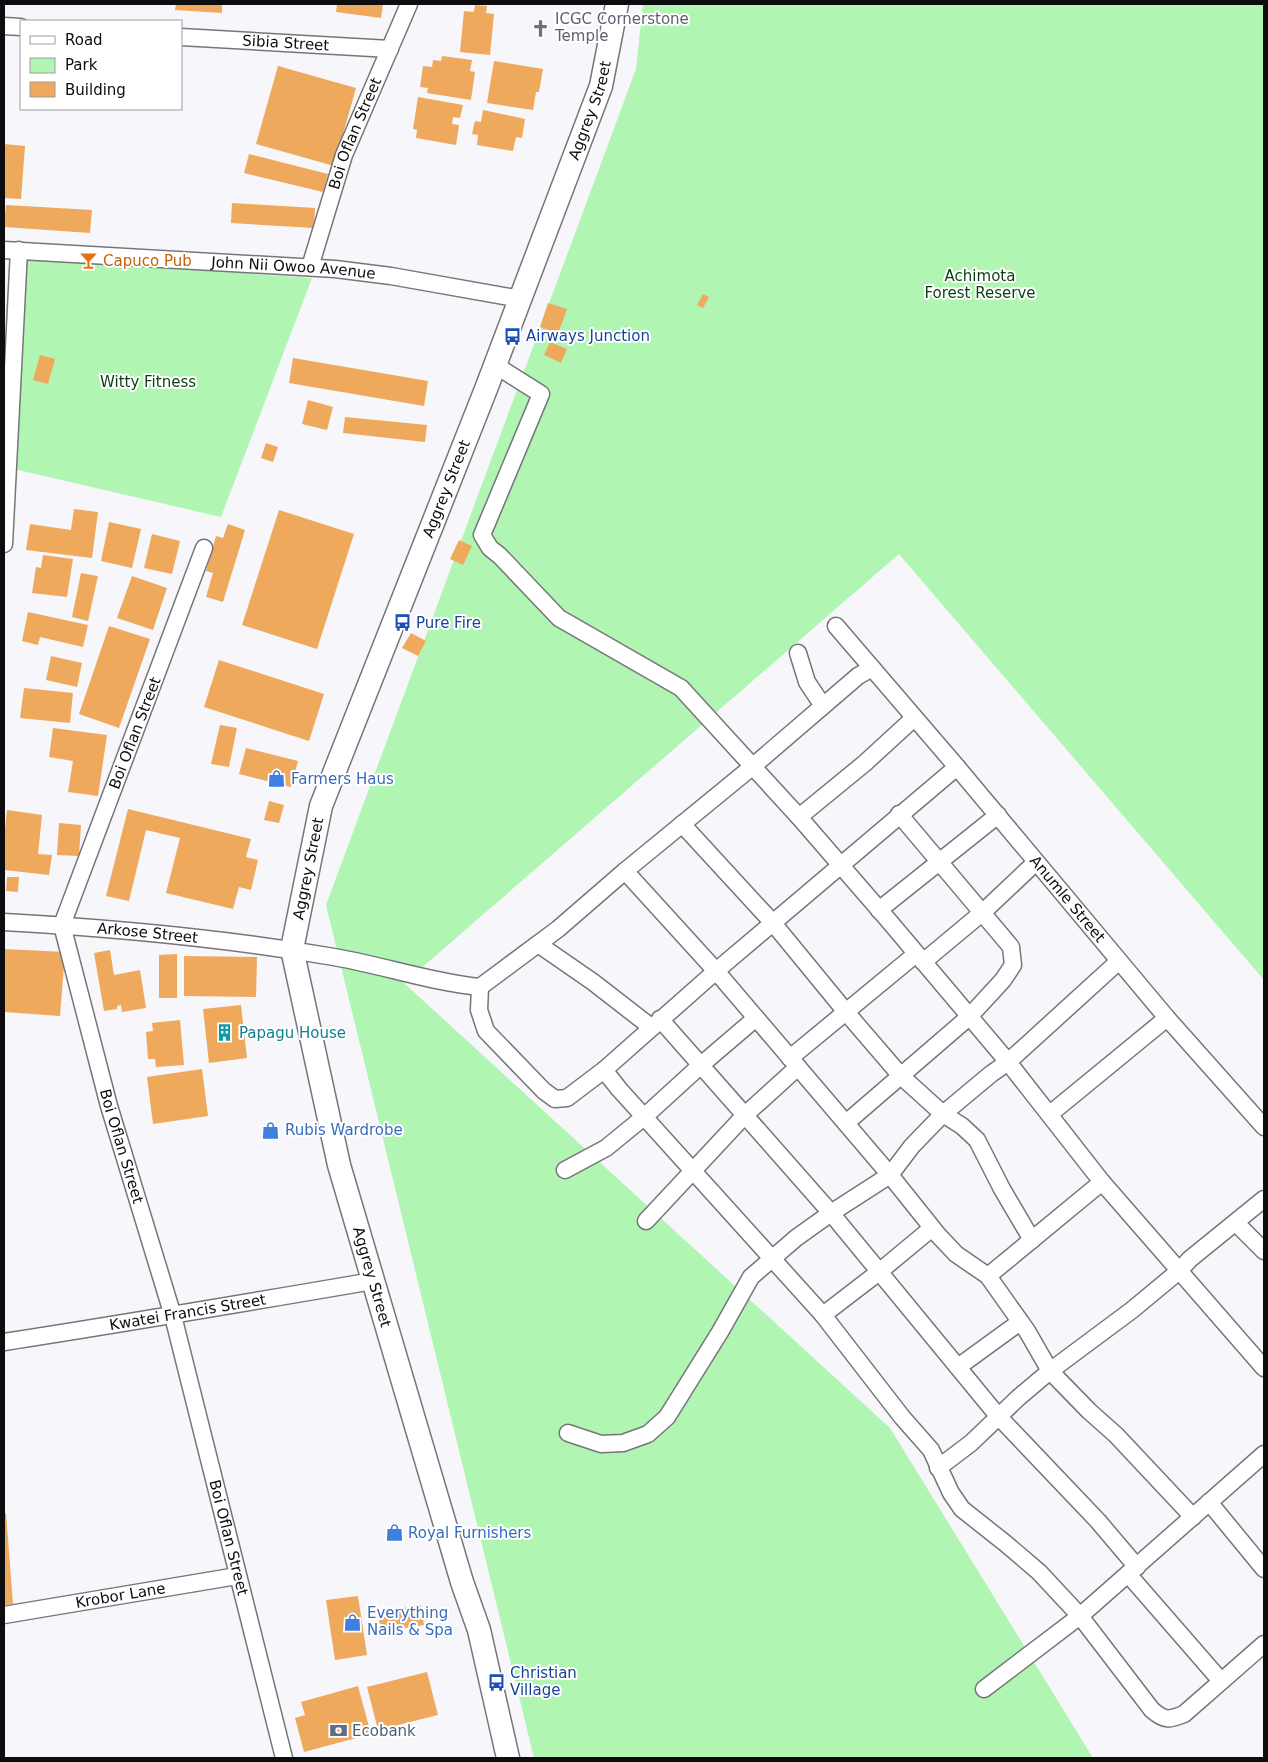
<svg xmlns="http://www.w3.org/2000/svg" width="1268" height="1762" font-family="'DejaVu Sans',sans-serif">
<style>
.green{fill:#b1f5b2}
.building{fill:#efa95c}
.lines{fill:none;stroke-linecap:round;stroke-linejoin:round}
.street-casing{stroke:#76757a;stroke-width:19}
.secondary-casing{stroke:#76757a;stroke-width:25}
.street{stroke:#fff;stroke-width:16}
.secondary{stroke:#fff;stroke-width:22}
.labels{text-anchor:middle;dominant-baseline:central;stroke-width:4;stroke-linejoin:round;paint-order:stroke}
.worship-label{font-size:15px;fill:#5b616d;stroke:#fff;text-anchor:start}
.street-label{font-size:15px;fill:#0d0d0f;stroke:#fff}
.food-label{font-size:15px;fill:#c56008;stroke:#fff;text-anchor:start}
.park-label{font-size:15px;fill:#093f10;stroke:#fff}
.transit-label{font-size:15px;fill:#164399;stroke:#fff;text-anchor:start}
.shop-label{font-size:15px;fill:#366cbe;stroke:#fff;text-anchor:start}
.culture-label{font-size:15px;fill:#0d838f;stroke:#fff;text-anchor:start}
.service-label{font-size:15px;fill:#4e5e75;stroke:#fff;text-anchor:start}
</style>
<rect width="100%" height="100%" fill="#f6f6fb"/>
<g class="green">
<path d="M643,4H1264V980L899,554L404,983L890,1428L1093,1758H534L326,905L636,69Z"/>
<path d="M26,258L312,278L221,517L14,469Z"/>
</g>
<g class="building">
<path d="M176,4H222V13L175,10Z"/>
<path d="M337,4H383L381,18L336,12Z"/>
<path d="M475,5L487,6L486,13L494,14L490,55L460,52L464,11L474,12Z"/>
<path d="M442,56L472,60L470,71L475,72L471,100L427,93L428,88L420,87L423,66L432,67L433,60L441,61Z"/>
<path d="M494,61L543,69L539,92H536L533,110L487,103Z"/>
<path d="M278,66L356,88L334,166L256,144Z"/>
<path d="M418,97L463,105L460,118L453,117L452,124L459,125L456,145L416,138L417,130L413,129Z"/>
<path d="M483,110L525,119L522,138L516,137L513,151L477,145L478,135L472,134L475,121L481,122Z"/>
<path d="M4,144L25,146L21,199L4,198Z"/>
<path d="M249,154L328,174L323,192L244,173Z"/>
<path d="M232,203L315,208L314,228L231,223Z"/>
<path d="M6,205L92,210L90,233L4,227Z"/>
<path d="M703,294L709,297L703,308L697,305Z"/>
<path d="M548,303L567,309L558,334L540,327Z"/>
<path d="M550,342L567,349L561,363L544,355Z"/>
<path d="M40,355L55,359L48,384L33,380Z"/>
<path d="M293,358L428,381L424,406L289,383Z"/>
<path d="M308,400L333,407L327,430L302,424Z"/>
<path d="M345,417L427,425L425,442L343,433Z"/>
<path d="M266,443L278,447L273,462L261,458Z"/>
<path d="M74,509L98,512L92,558L26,550L30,524L71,530Z"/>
<path d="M279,510L354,534L317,649L242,625Z"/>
<path d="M109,522L141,529L132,568L101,561Z"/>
<path d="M228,524L245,530L223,602L206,597L213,573L206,571L216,536L223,538Z"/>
<path d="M152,534L180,541L172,574L144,568Z"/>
<path d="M459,540L472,546L463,565L450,559Z"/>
<path d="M43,555L73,559L67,597L32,593L36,567L41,568Z"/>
<path d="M81,573L98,576L88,621L72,617Z"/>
<path d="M132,576L167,588L153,630L117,618Z"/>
<path d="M28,612L88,625L83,647L40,637L38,645L22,641Z"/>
<path d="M109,626L150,639L119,728L79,714Z"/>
<path d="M411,633L426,641L418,656L402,648Z"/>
<path d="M51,656L82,663L77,687L46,680Z"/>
<path d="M219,660L324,694L309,741L204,707Z"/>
<path d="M24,688L73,693L70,723L20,718Z"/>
<path d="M220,725L237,728L229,767L211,764Z"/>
<path d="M53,728L107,735L98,796L68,792L73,761L49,757Z"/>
<path d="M246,748L298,761L291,787L239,774Z"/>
<path d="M269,801L284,805L279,823L264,820Z"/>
<path d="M128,809L251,839L246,857L258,860L251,890L239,887L233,909L166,893L180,838L146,830L129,901L106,896Z"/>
<path d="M7,810L42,815L38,854L52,855L49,875L4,870V839Z"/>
<path d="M59,823L81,825L79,856L57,855Z"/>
<path d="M7,877H19L18,892L6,891Z"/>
<path d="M4,949L65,952L60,1016L4,1012Z"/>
<path d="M110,950L114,975L140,970L146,1008L122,1012L121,1005L117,1006V1009L104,1011L94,953Z"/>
<path d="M177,954V998H159V955Z"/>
<path d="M184,956L257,957L256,997L184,996Z"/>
<path d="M241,1005L247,1058L209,1063L203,1009Z"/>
<path d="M180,1020L184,1065L156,1067L155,1059H148L146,1032L153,1031L152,1023Z"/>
<path d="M202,1069L208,1116L153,1124L147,1077Z"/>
<path d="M6,1513L13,1604L4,1605V1514Z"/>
<path d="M358,1596L367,1655L335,1660L326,1600Z"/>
<path d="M421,1605L424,1625L381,1632L378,1612Z"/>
<path d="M427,1672L438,1715L378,1730L367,1687Z"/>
<path d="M358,1686L371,1734L304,1752L295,1718L305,1715L301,1702Z"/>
</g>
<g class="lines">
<defs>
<g id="street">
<path d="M4,26L21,27"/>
<path id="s1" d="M181,37L390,49"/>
<path id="s2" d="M4,250L335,269L391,276L521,299"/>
<path id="s3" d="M310,267L344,155L409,4"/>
<path d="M495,365L541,394L482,535L490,548L500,556L559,618L681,688L799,817L889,921L1008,1062L1102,1182L1264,1368"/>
<path d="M4,544L19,250"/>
<path id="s4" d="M204,548L62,925L109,1106L173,1316L284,1758"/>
<path id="s5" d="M836,626L957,767L1167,1018L1264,1127"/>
<path d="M798,653L807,682L823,706"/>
<path d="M799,817L865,763L914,718"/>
<path d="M682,824L773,923L846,1012L901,1076L943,1114L962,1126L977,1140L1002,1189L1032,1240"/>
<path d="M625,871L716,971L890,1175L938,1235L956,1254L988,1276L1027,1331L1050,1371L1089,1411L1116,1435L1193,1517"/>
<path d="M879,910L998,815"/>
<path id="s6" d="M4,922C112,928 221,938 328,956C379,964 429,982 480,987L558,929L625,871L752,767L858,676L872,668"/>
<path d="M538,944L593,982L651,1027"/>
<path d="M923,962L983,912L1036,862"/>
<path d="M480,987L479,1010L486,1031L544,1091L555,1099L567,1098L604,1070L716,971L957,767"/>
<path d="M660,1019L831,1213L998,1416L1098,1521L1137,1567"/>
<path d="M790,1058L916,954"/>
<path d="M604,1070L619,1089L823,1315L902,1417L931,1450L951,1493L962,1509L1005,1543L1039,1572L1080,1616L1152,1710C1165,1721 1169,1720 1184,1714L1264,1644"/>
<path d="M1050,1114L1167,1018"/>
<path d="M846,1123L969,1017L1003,980L1013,965L1011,947L899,814"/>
<path d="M565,1170L606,1148L644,1117L701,1065L756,1018"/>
<path d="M646,1221L745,1115L798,1067"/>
<path d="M1236,1223L1264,1251"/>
<path d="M988,1276L1102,1182"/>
<path d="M823,1315L879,1272L932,1228"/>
<path id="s7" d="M4,1342C127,1323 250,1302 373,1281"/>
<path d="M958,1367L1020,1322"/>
<path d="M568,1433L601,1444L623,1443L648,1434L667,1417L720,1332L751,1277L796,1238L831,1213L890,1175L912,1146L943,1114L991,1074L1008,1062L1119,961"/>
<path d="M938,1468L971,1443L1018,1398L1050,1371L1132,1310L1179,1271L1190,1259L1264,1199"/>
<path d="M1209,1502L1264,1569"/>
<path d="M1128,1574L1221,1681"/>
<path id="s8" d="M4,1615L237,1576"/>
<path d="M984,1689L1080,1616L1264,1454"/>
</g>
<g id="secondary">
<path id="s9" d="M508,1758L479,1630L462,1582L339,1165L292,949L321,806L486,389L601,86L617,4"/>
</g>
</defs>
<use href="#street" class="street-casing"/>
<use href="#secondary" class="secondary-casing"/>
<use href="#street" class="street"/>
<use href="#secondary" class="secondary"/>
</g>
<defs>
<symbol id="church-bare" viewBox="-9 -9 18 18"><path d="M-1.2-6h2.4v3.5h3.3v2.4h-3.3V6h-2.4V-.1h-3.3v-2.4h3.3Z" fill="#6b7280" stroke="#fff" stroke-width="2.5" paint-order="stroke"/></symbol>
<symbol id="bar-bare" viewBox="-9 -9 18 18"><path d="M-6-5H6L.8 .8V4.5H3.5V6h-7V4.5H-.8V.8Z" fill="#e8710a" stroke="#fff" stroke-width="2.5" paint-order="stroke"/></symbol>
<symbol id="bus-bare" viewBox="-9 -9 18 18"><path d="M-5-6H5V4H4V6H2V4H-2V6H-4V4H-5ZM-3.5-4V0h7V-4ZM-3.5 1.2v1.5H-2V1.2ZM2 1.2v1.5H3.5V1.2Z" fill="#1a4fb4" stroke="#fff" stroke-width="2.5" paint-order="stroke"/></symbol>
<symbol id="shop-bare" viewBox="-9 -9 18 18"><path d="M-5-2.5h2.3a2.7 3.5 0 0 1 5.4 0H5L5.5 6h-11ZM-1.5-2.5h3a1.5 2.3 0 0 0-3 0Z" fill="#3f7fe0" stroke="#fff" stroke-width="2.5" paint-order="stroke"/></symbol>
<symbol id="building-bare" viewBox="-9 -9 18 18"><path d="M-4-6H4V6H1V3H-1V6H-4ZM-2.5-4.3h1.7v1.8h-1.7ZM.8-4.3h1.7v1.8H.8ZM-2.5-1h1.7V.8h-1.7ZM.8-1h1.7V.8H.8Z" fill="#0f9aa8" stroke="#fff" stroke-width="2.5" paint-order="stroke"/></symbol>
<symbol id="bank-bare" viewBox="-9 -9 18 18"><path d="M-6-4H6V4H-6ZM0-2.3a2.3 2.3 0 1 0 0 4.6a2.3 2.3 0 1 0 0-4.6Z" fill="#5c6f8a" stroke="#fff" stroke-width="2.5" paint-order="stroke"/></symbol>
</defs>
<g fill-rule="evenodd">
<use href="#church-bare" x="528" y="16" width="25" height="25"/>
<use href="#bar-bare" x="76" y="248" width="25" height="25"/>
<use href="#bus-bare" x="500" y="324" width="25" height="25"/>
<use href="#bus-bare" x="390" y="610" width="25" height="25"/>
<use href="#shop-bare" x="264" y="766" width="25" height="25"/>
<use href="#building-bare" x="212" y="1020" width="25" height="25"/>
<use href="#shop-bare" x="258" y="1118" width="25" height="25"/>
<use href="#shop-bare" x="382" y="1520" width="25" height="25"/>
<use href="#shop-bare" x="340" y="1610" width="25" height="25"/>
<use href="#bus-bare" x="484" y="1670" width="25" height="25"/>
<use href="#bank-bare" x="326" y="1718" width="25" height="25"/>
</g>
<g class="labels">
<g class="worship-label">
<text x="555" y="19">ICGC Cornerstone<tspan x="555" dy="17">Temple</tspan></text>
</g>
<g class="street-label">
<text stroke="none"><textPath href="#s1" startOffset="105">Sibia Street</textPath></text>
<text stroke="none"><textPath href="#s9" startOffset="1730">Aggrey Street</textPath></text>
<text stroke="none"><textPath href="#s3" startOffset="141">Boi Oflan Street</textPath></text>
<text stroke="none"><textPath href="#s2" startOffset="290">John Nii Owoo Avenue</textPath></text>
<text stroke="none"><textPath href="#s9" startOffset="1325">Aggrey Street</textPath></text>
<text transform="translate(135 733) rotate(-69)">Boi Oflan Street</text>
<text stroke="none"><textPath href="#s9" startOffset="920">Aggrey Street</textPath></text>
<text stroke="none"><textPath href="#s5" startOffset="358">Anumle Street</textPath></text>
<text stroke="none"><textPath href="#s6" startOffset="144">Arkose Street</textPath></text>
<text stroke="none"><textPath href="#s4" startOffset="632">Boi Oflan Street</textPath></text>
<text transform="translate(372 1277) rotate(74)">Aggrey Street</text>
<text stroke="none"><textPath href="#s7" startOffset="186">Kwatei Francis Street</textPath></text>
<text stroke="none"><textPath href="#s4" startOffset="1038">Boi Oflan Street</textPath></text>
<text stroke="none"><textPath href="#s8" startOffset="118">Krobor Lane</textPath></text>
</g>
<g class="food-label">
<text x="103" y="261">Capuco Pub</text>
</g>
<g class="park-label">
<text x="980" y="276">Achimota<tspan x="980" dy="17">Forest Reserve</tspan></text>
<text x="148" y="382">Witty Fitness</text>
</g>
<g class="transit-label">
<text x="526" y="336">Airways Junction</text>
<text x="416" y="623">Pure Fire</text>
<text x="510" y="1673">Christian<tspan x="510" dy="17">Village</tspan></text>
</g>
<g class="shop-label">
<text x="291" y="779">Farmers Haus</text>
<text x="285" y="1130">Rubis Wardrobe</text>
<text x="408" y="1533">Royal Furnishers</text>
<text x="367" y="1613">Everything<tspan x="367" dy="17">Nails &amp; Spa</tspan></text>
</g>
<g class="culture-label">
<text x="239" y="1033">Papagu House</text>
</g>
<g class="service-label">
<text x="352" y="1731">Ecobank</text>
</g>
</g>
<rect width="1268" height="1762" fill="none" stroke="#0d0d0f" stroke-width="10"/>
<rect x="20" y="20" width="162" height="90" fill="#ffffff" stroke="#9e9e9f"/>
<rect x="30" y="36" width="25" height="8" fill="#ffffff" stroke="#9e9e9f"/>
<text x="65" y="45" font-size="15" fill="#0d0d0f">Road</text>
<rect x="30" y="58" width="25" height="15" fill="#b1f5b2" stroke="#9e9e9f"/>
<text x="65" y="70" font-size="15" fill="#0d0d0f">Park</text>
<rect x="30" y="82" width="25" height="15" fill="#efa95c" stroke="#9e9e9f"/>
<text x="65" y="95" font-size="15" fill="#0d0d0f">Building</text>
</svg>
